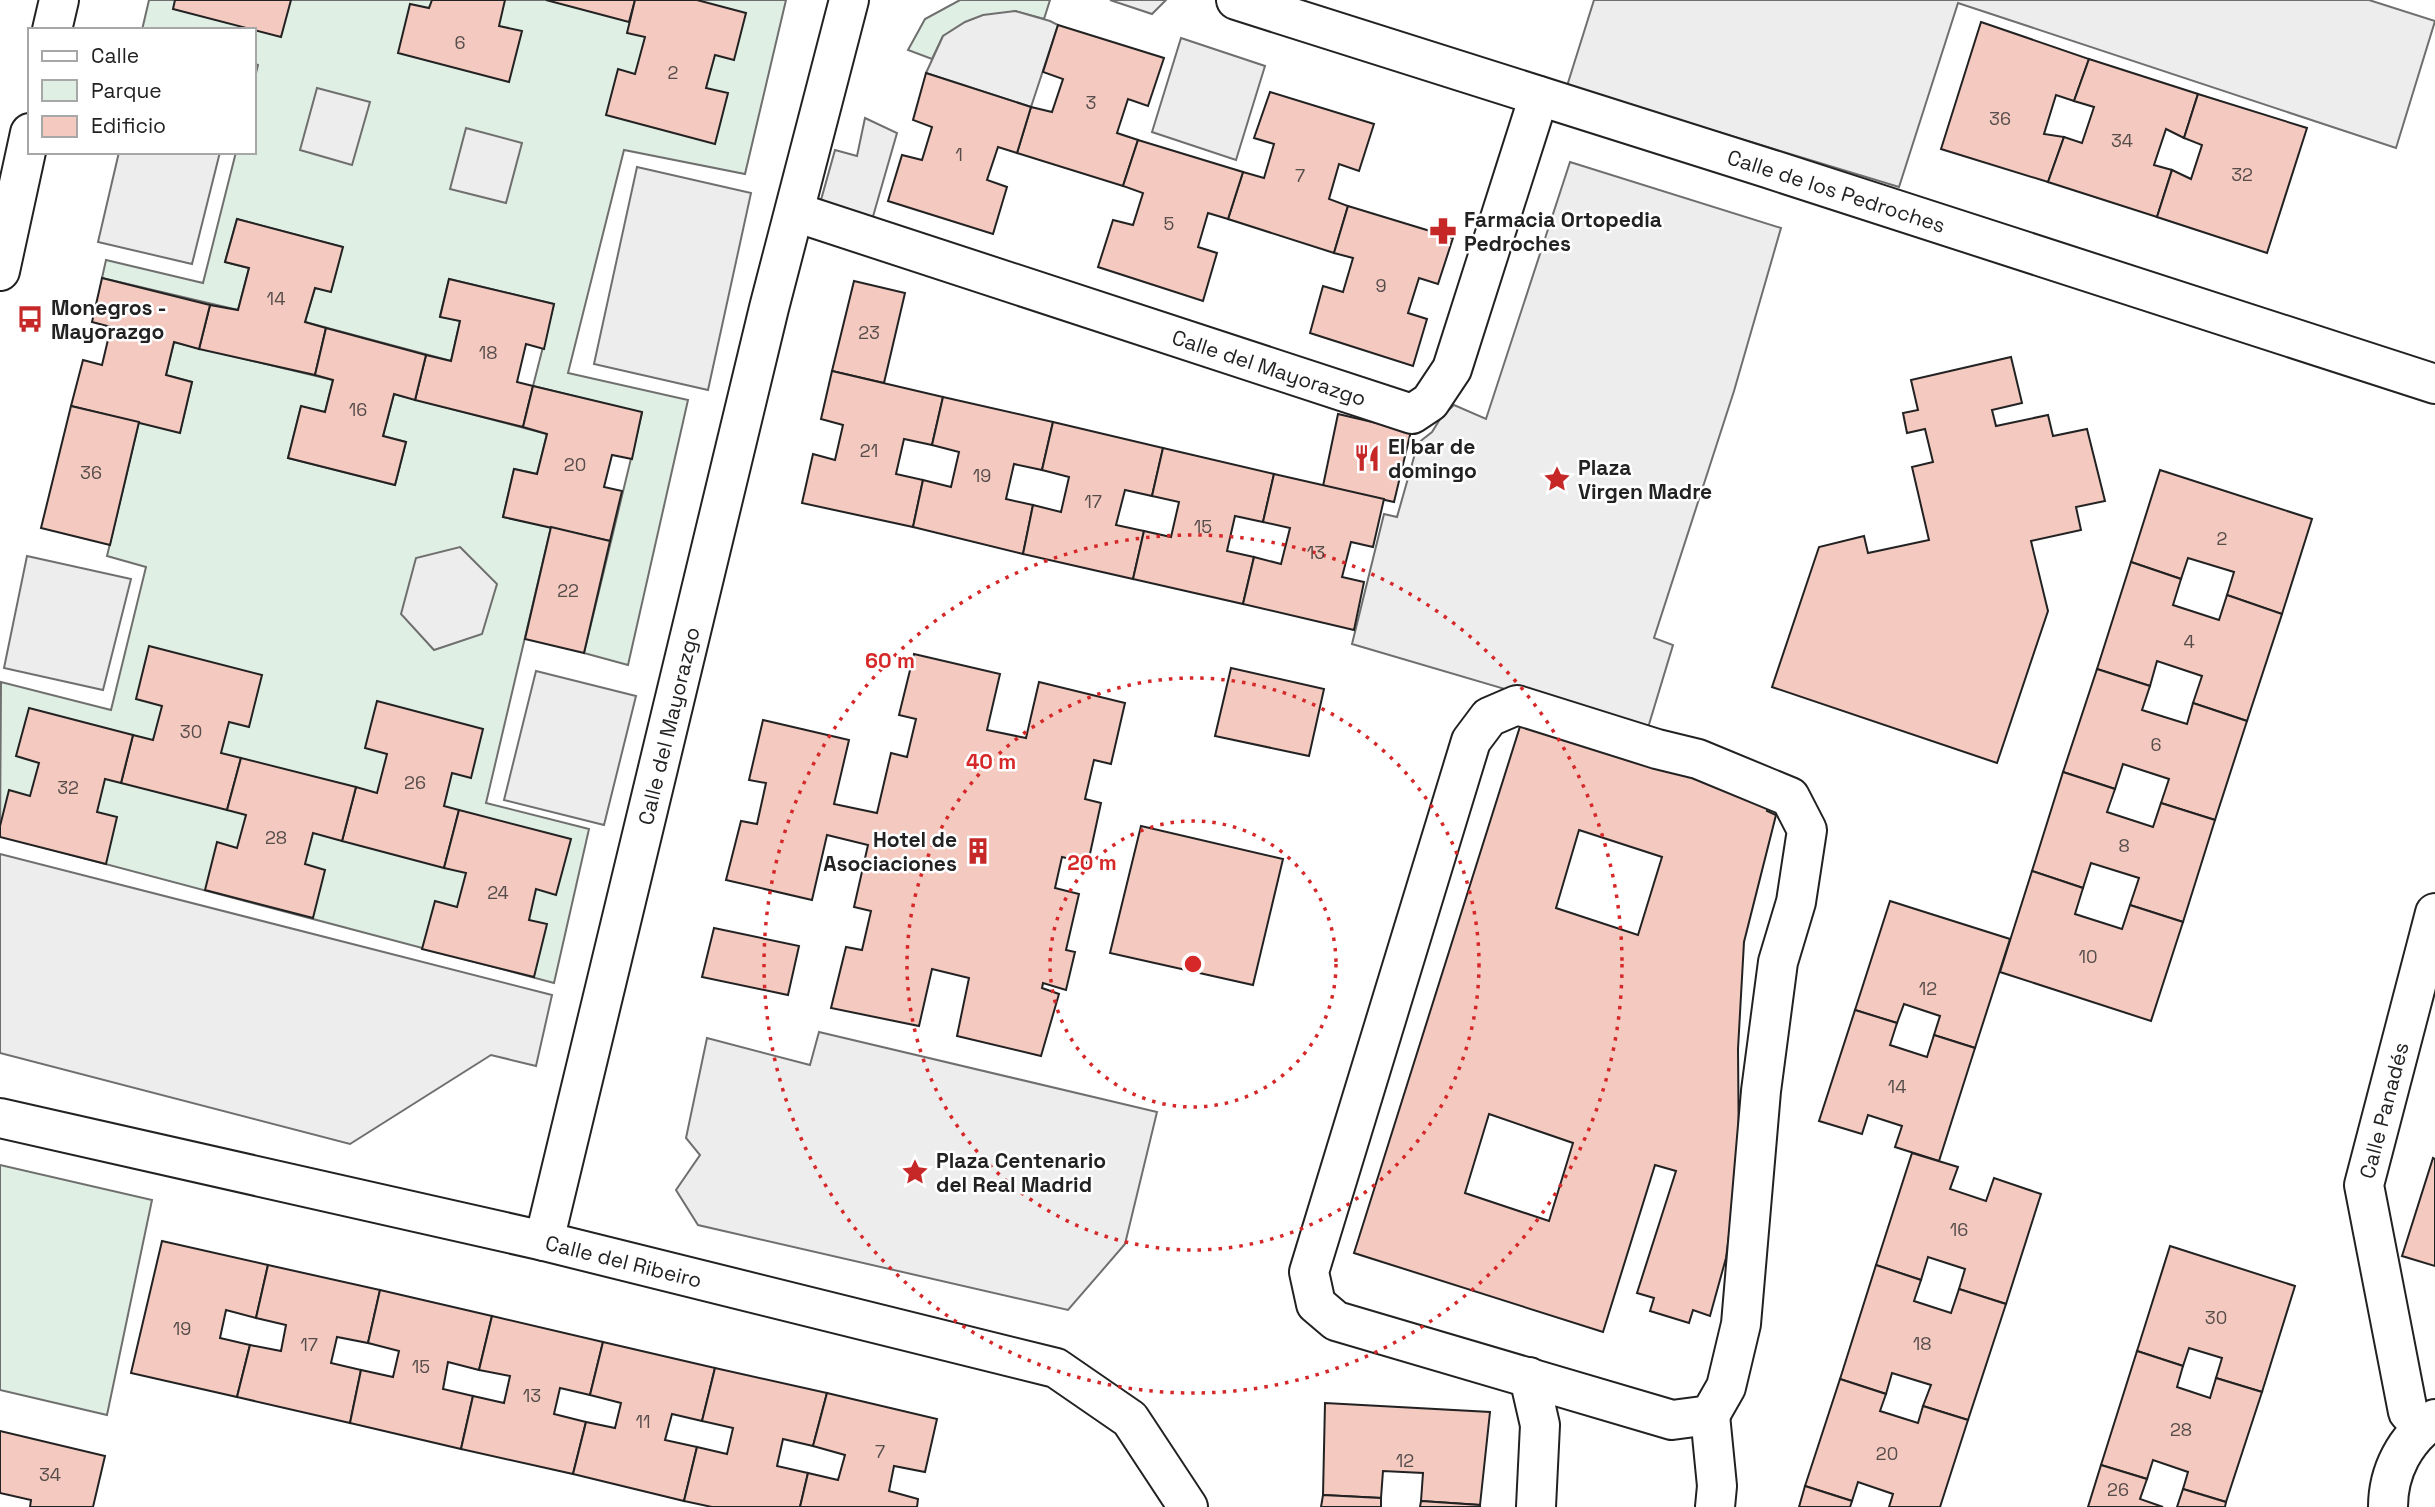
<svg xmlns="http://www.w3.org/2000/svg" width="2435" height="1507" font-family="'Space Grotesk',sans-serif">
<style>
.green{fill:#e0efe3;stroke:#6f6f6f;stroke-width:2}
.parking{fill:#ededed;stroke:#6f6f6f;stroke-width:2}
.building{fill:#f3c9c0;stroke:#222;stroke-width:2;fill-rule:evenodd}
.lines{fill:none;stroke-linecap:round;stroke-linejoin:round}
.street-casing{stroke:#222;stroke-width:42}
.street{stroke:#fff;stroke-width:38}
.ring{fill:none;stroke:#d62828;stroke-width:3.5;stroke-dasharray:3.5 7}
.labels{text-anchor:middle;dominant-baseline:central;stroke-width:5;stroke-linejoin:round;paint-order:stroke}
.number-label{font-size:18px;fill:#564c4a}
.street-label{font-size:21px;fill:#222;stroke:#fff}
.poi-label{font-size:21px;font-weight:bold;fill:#222;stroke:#fff;text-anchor:start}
.centre{fill:#d62828;stroke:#fff;stroke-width:3.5}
.ring-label{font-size:21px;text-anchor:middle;font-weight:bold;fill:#d62828;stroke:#fff;stroke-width:5;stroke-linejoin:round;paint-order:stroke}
</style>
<rect width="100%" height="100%" fill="#fff"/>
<g class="green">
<path d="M149,0H786L745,174L624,150L568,373L688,400L628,665L584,653L642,413L533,386L554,304L449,279L440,316L460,321L451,361L305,322L315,288L331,291L342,247L237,219L225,262L249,268L238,310L102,278L106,260L203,283L236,152H254V81L258,65L254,63V30H142Z"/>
<path d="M960,0H1050L1044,19L1015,11L943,36L932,59L908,50L925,19Z"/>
<path d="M174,342L333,380L325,412L301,407L288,458L395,485L406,442L383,436L394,394L547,434L537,474L514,469L503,517L551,527L486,803L589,829L554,983L0,836L1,682L111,710L146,567L107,556L139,422L180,432L192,382L166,375Z"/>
<path d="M0,1165L152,1200L107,1415L0,1390Z"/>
</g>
<g class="parking">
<path d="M1110,0H1166L1152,14Z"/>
<path d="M1594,0H2369L2435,21L2396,148L1958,3L1899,187L1567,86Z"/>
<path d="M1015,11L1050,21L1058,25L1031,107L926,73L943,36L965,22L983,15Z"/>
<path d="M1181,38L1265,66L1236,160L1152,132Z"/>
<path d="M317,88L370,102L352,165L300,150Z"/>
<path d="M865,118L897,133L872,220L821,200L835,150L857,156Z"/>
<path d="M466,128L522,143L506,203L450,189Z"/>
<path d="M119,152H220L192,264L98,242Z"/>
<path d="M1570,162L1781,228L1734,391L1654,638L1673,645L1647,731L1352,644L1384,514L1397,517L1418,443L1432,432L1442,416L1454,405L1486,419Z"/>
<path d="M637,167L751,193L708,390L594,364Z"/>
<path d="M460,547L497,584L482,634L434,650L401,614L416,558Z"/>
<path d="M27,556L131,579L103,690L4,668Z"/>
<path d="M536,671L636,696L604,825L504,800Z"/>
<path d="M0,854L552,995L536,1066L491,1055L350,1144L0,1053Z"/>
<path d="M819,1032L1157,1112L1125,1244L1068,1310L698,1225L676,1190L700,1155L686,1138L707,1038L810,1065Z"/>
</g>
<g class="building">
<path d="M175,0H291L281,37L173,9Z"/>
<path d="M432,0H505L499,26L522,31L509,82L398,53L410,4L429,8Z"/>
<path d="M546,0H635L629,22Z"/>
<path d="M635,0H697L746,13L734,60L715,55L706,88L728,93L715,144L606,115L618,69L635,74L645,37L627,33Z"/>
<path d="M1981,22L2089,59L2074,101L2056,95L2044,134L2064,137L2048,182L1941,149Z"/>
<path d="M1058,25L1164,58L1148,106L1128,99L1117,133L1138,140L1123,186L1017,153L1031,107L1052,112L1063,79L1043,72Z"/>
<path d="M2089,59L2198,94L2184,138L2166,129L2154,165L2172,170L2157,217L2048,182L2064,137L2082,143L2094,107L2074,101Z"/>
<path d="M926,73L1031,107L1017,153L998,147L987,180L1007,187L993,234L888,201L902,155L922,160L932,127L913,120Z"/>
<path d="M1270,92L1374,124L1359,171L1339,164L1329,199L1348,206L1334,253L1228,219L1243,172L1264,178L1274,144L1254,138Z"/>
<path d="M2198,94L2307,128L2267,253L2157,217L2172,170L2191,179L2202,145L2184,138Z"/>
<path d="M1138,140L1243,172L1228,219L1208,213L1198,247L1217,253L1203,301L1098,267L1113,220L1133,225L1143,193L1123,186Z"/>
<path d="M1348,206L1453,238L1438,284L1419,278L1408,313L1427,319L1413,366L1310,333L1323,286L1343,292L1353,258L1334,253Z"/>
<path d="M237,219L343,247L331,292L315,288L305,322L326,328L315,375L199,349L210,305L238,310L249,268L225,262Z"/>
<path d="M102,278L210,305L199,349L174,342L166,375L192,382L180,433L71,406L83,360L102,365L111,327L92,322Z"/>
<path d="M449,279L554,304L544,349L526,344L517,382L533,386L523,427L415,400L426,355L451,361L460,321L440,317Z"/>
<path d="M854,281L905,293L884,383L832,371Z"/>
<path d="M326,328L426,355L415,400L394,394L383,436L406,442L395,485L288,458L301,406L325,412L333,380L315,375Z"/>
<path d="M2011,357L2022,403L1992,410L1996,426L2048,415L2053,436L2087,429L2105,501L2076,507L2081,530L2031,541L2048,611L1997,763L1772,687L1819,547L1864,536L1868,553L1929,540L1912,467L1933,462L1925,429L1907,433L1903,413L1918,410L1911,380Z"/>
<path d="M832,371L943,397L932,445L904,439L896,474L923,480L913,527L802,503L813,454L835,460L843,425L821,419Z"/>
<path d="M533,386L642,412L632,459L612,455L604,487L622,491L610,541L503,517L514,469L537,474L547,434L523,427Z"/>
<path d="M943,397L1053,422L1042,470L1014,464L1006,499L1033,505L1023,554L913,527L923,480L951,487L959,452L932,445Z"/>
<path d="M71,406L139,422L110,545L41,528Z"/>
<path d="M1338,414L1411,431L1394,502L1323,486Z"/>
<path d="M1053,422L1163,448L1152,496L1125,490L1116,525L1144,531L1133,579L1023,554L1033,505L1061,512L1069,477L1042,470Z"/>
<path d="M1163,448L1274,474L1263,522L1235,516L1227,551L1254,557L1243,604L1133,579L1144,531L1171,537L1179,502L1152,496Z"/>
<path d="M2160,470L2312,519L2282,614L2227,595L2234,572L2188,558L2181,579L2131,562Z"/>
<path d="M1274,474L1384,499L1373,547L1351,542L1342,577L1364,582L1354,630L1243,604L1254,557L1281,564L1290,528L1263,522Z"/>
<path d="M551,527L610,541L584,653L525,639Z"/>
<path d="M2131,562L2181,579L2173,605L2219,620L2227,595L2282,614L2247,721L2193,703L2202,676L2157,661L2150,686L2097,669Z"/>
<path d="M149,646L262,675L249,727L229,722L221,753L241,758L227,810L121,783L133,735L153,740L162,706L136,699Z"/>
<path d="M914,654L1000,674L987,730L1026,738L1039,682L1125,703L1111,764L1094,760L1085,799L1101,803L1088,863L1062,857L1055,888L1079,894L1066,950L1075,952L1066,990L1043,983L1042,988L1059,994L1041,1056L957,1036L969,978L932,969L919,1026L831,1008L846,947L862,950L871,911L854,907L868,845L827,835L812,900L726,880L741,821L757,824L766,783L749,780L763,720L849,740L834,804L877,813L891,753L907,757L916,719L899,715Z"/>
<path d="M1231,668L1324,689L1309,756L1215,736Z"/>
<path d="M2097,669L2150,686L2142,710L2187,724L2193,703L2247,721L2215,820L2161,803L2169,779L2123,764L2115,789L2063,772Z"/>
<path d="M377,701L483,729L471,778L452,773L444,806L459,810L444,868L342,841L356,787L377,793L387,754L365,748Z"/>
<path d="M29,708L133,735L121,783L105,779L97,812L117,817L106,864L0,837V826L9,790L30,796L39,763L16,756Z"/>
<path d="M1523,717L1771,797L1767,811L1776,815L1744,942L1738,1049L1739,1163L1726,1258L1710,1316L1693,1310L1689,1323L1650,1311L1654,1298L1637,1293L1676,1171L1655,1165L1603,1332L1354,1253ZM1579,830L1662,857L1638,935L1556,908ZM1489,1114L1573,1143L1549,1221L1465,1193Z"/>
<path d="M241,758L356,787L342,841L313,833L305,864L325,870L313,918L205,890L217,842L237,848L246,815L227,810Z"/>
<path d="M2063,772L2115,789L2107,812L2153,827L2161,803L2215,820L2183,922L2130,905L2139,878L2091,863L2083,888L2032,871Z"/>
<path d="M459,810L571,839L556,895L536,889L529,920L547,924L534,977L422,949L435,901L457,907L466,873L444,868Z"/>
<path d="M1141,826L1283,859L1253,985L1110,953Z"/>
<path d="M2032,871L2083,888L2075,914L2122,929L2130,905L2183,922L2151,1021L2000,972Z"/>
<path d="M1890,901L2010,939L1975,1048L1934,1035L1940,1016L1904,1004L1897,1023L1855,1010Z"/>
<path d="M714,928L799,946L788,995L702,977Z"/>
<path d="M1855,1010L1897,1023L1890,1045L1927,1057L1934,1035L1975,1048L1939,1161L1895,1147L1902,1126L1868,1115L1862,1134L1819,1121Z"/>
<path d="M1912,1153L1958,1167L1950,1189L1986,1201L1994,1178L2041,1194L2006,1304L1959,1289L1965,1269L1928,1257L1921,1280L1876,1265Z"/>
<path d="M2433,1158L2435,1159V1266L2402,1256Z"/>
<path d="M162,1241L268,1265L256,1318L226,1310L220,1338L250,1345L237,1397L131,1373Z"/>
<path d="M2170,1246L2295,1286L2262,1392L2216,1378L2222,1358L2189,1348L2183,1366L2137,1351Z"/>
<path d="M268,1265L380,1290L368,1343L337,1337L331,1363L361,1370L350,1423L237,1397L250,1345L281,1351L286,1325L256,1318Z"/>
<path d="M1876,1265L1921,1280L1914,1301L1951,1313L1959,1289L2006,1304L1968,1420L1923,1406L1931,1385L1892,1373L1886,1394L1840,1379Z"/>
<path d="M380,1290L492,1316L479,1370L448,1362L443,1389L473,1396L461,1449L350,1423L361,1370L393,1377L399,1351L368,1343Z"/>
<path d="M492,1316L603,1342L590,1395L560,1388L554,1414L586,1422L573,1474L461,1449L473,1396L504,1403L510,1376L479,1370Z"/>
<path d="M603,1342L715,1368L702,1421L672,1414L665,1440L697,1447L684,1501L573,1474L586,1422L615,1428L621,1403L590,1395Z"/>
<path d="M2137,1351L2183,1366L2177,1387L2210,1398L2216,1378L2262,1392L2226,1502L2183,1489L2188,1472L2153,1460L2147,1479L2101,1465Z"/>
<path d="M715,1368L827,1393L813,1446L783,1439L777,1466L808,1473L800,1507H712L684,1501L697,1447L727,1454L733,1428L702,1421Z"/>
<path d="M1840,1379L1886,1394L1880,1411L1918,1423L1923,1406L1968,1420L1940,1507H1889L1893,1494L1858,1482L1852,1501L1805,1486Z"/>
<path d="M827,1393L937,1419L925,1472L894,1466L889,1491L918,1499L917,1507H800L808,1473L838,1480L845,1455L813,1446Z"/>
<path d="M1325,1403L1490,1412L1480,1505L1421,1501L1423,1473L1383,1471L1381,1498L1323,1495Z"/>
<path d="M0,1431L105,1456L93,1507H30L31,1500L0,1493Z"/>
<path d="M2101,1465L2147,1479L2140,1499L2163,1507H2088Z"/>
<path d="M1805,1486L1852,1501L1850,1507H1799Z"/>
<path d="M2183,1489L2226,1502L2225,1507H2177Z"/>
<path d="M1323,1495L1381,1498V1507H1321Z"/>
<path d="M1421,1501L1480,1505V1507H1420Z"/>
</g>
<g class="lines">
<defs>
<g id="street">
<path id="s1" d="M1236,0L1767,168L2435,384"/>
<path d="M52,30L59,0"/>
<path id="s2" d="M795,212L1412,414L1430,402L1452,369L1539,96"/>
<path d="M0,271L30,133"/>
<path d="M1517,705L1657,749L1698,759L1790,797L1807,830L1796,902L1778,962L1761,1091L1741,1324L1726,1387L1710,1415L1672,1420L1336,1321L1316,1304L1309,1272L1471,741L1489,717Z"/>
<path id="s3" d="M0,1118L544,1241L1056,1368L1130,1419L1188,1507"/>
<path id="s4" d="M544,1241L769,308L849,0"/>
<path d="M1529,1377L1540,1425L1536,1507"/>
<path d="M1710,1415L1717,1486L1715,1507"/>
<path id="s5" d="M2422,1427L2408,1412L2364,1185L2435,913"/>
<path d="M2388,1507C2388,1472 2405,1438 2435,1419"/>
</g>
</defs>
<use href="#street" class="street-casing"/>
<use href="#street" class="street"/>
</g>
<g class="ring">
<circle cx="1193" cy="964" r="143"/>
<circle cx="1193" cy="964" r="286"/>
<circle cx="1193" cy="964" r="429"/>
</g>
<defs>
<symbol id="pharmacy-bare" viewBox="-9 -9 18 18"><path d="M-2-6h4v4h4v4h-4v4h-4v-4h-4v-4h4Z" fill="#c62828" stroke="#fff" stroke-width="2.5" paint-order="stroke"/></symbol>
<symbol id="bus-bare" viewBox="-9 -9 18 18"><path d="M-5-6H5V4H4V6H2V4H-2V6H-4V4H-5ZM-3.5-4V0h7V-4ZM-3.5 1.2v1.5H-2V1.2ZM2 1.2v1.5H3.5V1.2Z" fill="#c62828" stroke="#fff" stroke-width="2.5" paint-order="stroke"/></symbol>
<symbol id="restaurant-bare" viewBox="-9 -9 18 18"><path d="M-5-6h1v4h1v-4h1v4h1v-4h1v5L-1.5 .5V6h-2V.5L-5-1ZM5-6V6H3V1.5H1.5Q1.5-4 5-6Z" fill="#c62828" stroke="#fff" stroke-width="2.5" paint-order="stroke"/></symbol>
<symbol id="sight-bare" viewBox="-9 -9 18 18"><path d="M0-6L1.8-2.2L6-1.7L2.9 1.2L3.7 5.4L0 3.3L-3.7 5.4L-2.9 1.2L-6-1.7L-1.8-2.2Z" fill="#c62828" stroke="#fff" stroke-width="2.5" paint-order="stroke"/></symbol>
<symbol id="building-bare" viewBox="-9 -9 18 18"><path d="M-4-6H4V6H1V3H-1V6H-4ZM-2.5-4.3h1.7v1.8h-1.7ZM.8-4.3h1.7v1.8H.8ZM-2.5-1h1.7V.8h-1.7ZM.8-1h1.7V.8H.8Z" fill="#c62828" stroke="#fff" stroke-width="2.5" paint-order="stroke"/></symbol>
</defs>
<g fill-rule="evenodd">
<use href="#pharmacy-bare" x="1424" y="212" width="38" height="38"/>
<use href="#bus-bare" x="11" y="300" width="38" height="38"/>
<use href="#restaurant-bare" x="1348" y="439" width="38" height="38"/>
<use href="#sight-bare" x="1538" y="460" width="38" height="38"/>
<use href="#building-bare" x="959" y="832" width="38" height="38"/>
<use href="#sight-bare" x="896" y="1153" width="38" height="38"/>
</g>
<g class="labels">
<g class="number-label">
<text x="460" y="42">6</text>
<text x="673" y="72">2</text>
<text x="1091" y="102">3</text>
<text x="2000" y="118">36</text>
<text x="2122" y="140">34</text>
<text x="959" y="154">1</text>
<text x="2242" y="174">32</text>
<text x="1300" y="175">7</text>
<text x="1169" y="223">5</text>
<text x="1381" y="285">9</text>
<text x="276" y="298">14</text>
<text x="869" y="332">23</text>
<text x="488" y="352">18</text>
<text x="358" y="409">16</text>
<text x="869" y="450">21</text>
<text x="575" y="464">20</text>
<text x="91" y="472">36</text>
<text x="982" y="475">19</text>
<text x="1093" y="501">17</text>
<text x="1203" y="526">15</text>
<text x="2222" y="538">2</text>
<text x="1316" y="552">13</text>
<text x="568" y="590">22</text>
<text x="2189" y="641">4</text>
<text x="191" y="731">30</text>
<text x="2156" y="744">6</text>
<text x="415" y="782">26</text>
<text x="68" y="787">32</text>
<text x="276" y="837">28</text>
<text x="2124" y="845">8</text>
<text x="498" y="892">24</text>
<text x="2088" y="956">10</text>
<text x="1928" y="988">12</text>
<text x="1897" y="1086">14</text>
<text x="1959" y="1229">16</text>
<text x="2216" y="1317">30</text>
<text x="182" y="1328">19</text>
<text x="1922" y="1343">18</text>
<text x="309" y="1344">17</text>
<text x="421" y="1366">15</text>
<text x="532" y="1395">13</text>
<text x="643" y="1421">11</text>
<text x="2181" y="1429">28</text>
<text x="880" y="1451">7</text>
<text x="1887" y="1453">20</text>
<text x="1405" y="1460">12</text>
<text x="50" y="1474">34</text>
<text x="2118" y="1489">26</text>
</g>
<g class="street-label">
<text stroke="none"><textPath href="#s1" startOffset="630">Calle de los Pedroches</textPath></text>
<text stroke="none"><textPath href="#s2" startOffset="499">Calle del Mayorazgo</textPath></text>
<text stroke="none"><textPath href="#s4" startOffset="530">Calle del Mayorazgo</textPath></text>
<text stroke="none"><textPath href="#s5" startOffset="329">Calle Panadés</textPath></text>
<text stroke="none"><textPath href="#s3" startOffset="640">Calle del Ribeiro</textPath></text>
</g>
<g class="poi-label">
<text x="1464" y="219">Farmacia Ortopedia<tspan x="1464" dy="24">Pedroches</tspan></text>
<text x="51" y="307">Monegros -<tspan x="51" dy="24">Mayorazgo</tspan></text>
<text x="1388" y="446">El bar de<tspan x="1388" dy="24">domingo</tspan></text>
<text x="1578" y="467">Plaza<tspan x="1578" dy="24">Virgen Madre</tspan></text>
<text x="957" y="839" text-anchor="end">Hotel de<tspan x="957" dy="24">Asociaciones</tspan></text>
<text x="936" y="1160">Plaza Centenario<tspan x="936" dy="24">del Real Madrid</tspan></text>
</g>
</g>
<circle cx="1193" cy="964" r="10" class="centre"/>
<g class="ring-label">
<text x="890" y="668">60 m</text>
<text x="991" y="769">40 m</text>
<text x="1092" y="870">20 m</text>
</g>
<rect x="28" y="28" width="228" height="126" fill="#ffffff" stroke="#a7a7a7" stroke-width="2"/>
<rect x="42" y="51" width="35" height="10" fill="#ffffff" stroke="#a7a7a7" stroke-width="2"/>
<text x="91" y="63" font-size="21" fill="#222222">Calle</text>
<rect x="42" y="80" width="35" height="21" fill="#e0efe3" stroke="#a7a7a7" stroke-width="2"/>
<text x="91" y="98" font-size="21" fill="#222222">Parque</text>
<rect x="42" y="116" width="35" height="21" fill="#f3c9c0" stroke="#a7a7a7" stroke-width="2"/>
<text x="91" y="133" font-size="21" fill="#222222">Edificio</text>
</svg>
